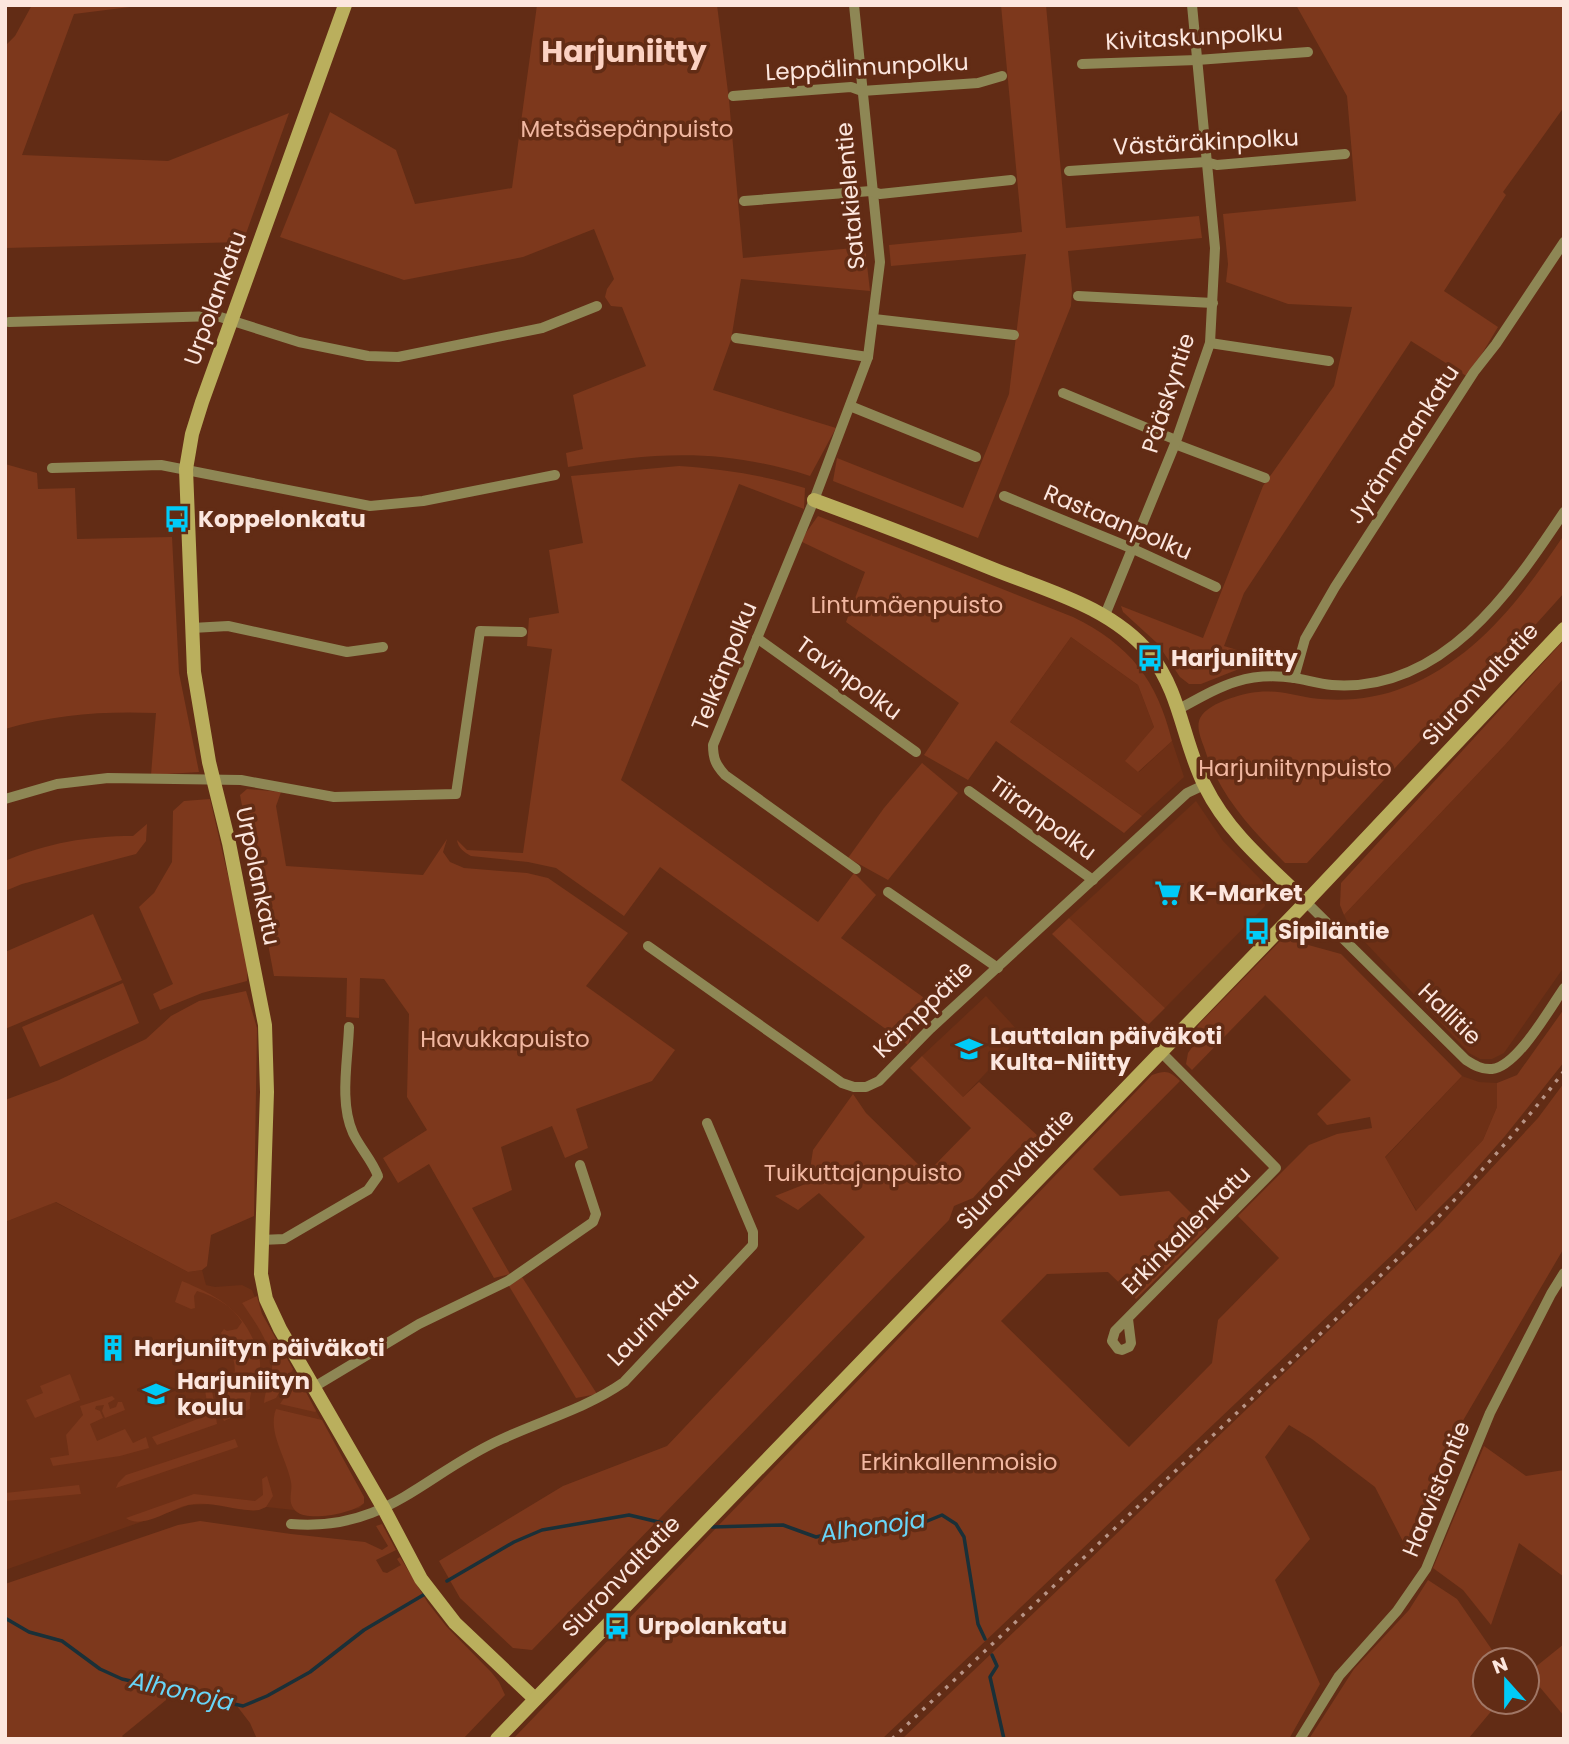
<svg xmlns="http://www.w3.org/2000/svg" width="1569" height="1744" font-family="Poppins,sans-serif">
<style>
.built{fill:#6e3016}
.green{fill:#7d381c}
.lines{fill:none;stroke-linecap:round;stroke-linejoin:round}
.stream{stroke:#1a3038;stroke-width:3.5}
.street{stroke:#8e8755;stroke-width:10}
.secondary{stroke:#baaf5d;stroke-width:14}
.rail{stroke:#b89486;stroke-width:3.5;stroke-dasharray:3.5 7;stroke-linecap:butt}
.labels{text-anchor:middle;dominant-baseline:central;stroke-width:7;stroke-linejoin:round;paint-order:stroke}
.street-label{font-size:23px;fill:#fce6de;stroke:#622c15}
.park-label{font-size:23px;fill:#f1b7a1;stroke:#622c15}
.poi-label{font-size:23px;font-weight:bold;fill:#fce6de;stroke:#622c15;text-anchor:start}
.water-label{font-size:24px;font-style:italic;fill:#68d5f8;stroke:#622c15}
.district-label{font-size:30px;font-weight:bold;fill:#fcd2c3;stroke:#622c15}
</style>
<rect width="100%" height="100%" fill="#622c15"/>
<g class="built">
<path d="M1071,637L1138,685L1154,727L1126,761L1139,772L1172,741L1184,777L1142,816L1010,722Z"/>
<path d="M1564,678V967L1504,1053L1492,1059H1480L1469,1053L1349,925L1344,915L1505,745Z"/>
<path d="M1196,801L1223,841L1265,884V906L1165,1008L1069,918Z"/>
<path d="M986,996L1022,1035L963,1097L922,1056Z"/>
<path d="M1462,1076L1479,1082L1497,1083V1107L1483,1140L1417,1211L1385,1158Z"/>
<path d="M55,1202L188,1272L202,1270L206,1285L215,1287L242,1285L252,1290L262,1314L364,1497V1503L359,1508L323,1516L300,1514L294,1510L266,1507L253,1511L213,1504L189,1505L5,1570V1222Z"/>
</g>
<g class="green">
<path d="M32,5H146L74,14L22,155L168,161L289,113L243,242L5,248V46L15,36Z"/>
<path d="M537,5H717L729,100L743,258L865,247L870,291L741,279L731,340L713,390L836,428L810,476C722,448 657,452 568,467L566,453L583,449L573,395L646,366L622,307L611,306L605,297L607,289L614,279L594,229L523,257L404,280L280,237L330,112L396,150L415,204L512,188Z"/>
<path d="M1001,5H1046L1066,228L1199,216L1202,238L1068,251L1072,290L1071,306L978,538L833,481L837,458L963,508L1009,394L1026,254L891,266L889,245L1022,232Z"/>
<path d="M1296,5H1564V107L1503,192L1506,195L1444,291L1498,327L1468,377L1411,341L1244,593L1224,646L1280,663L1244,667L1201,684H1189L1180,677L1157,643L1123,612L1121,606L1203,638L1263,486L1334,386L1352,307L1288,304L1226,282L1228,264L1223,214L1356,201L1347,96Z"/>
<path d="M5,464L37,473L38,489L75,488L77,539L172,537L179,673L199,772L151,775L156,713C105,711 55,714 5,729Z"/>
<path d="M679,466C723,469 763,475 805,488L804,509L739,484L621,780L818,922L854,873L876,895L841,938L927,1000L906,1023L913,1029L908,1045L660,867L624,916L556,868L528,862L471,856C464,852 458,848 457,840L467,850L523,853L552,649L527,646L529,618L559,613L549,550L583,543L571,476Z"/>
<path d="M818,516L1073,617C1130,645 1157,680 1172,741L1138,772L1125,761L1154,727L1138,685L1071,637L1010,722L1142,816L1124,833L996,741L968,780L924,755L959,703L846,622L865,572L800,541Z"/>
<path d="M1564,535V593L1528,633L1508,646L1307,863H1285C1250,828 1219,795 1204,747C1201,739 1197,729 1199,721C1203,704 1243,693 1258,692C1277,690 1293,695 1311,698C1343,702 1376,699 1405,687C1476,659 1523,596 1564,535Z"/>
<path d="M1564,640V678L1505,745L1344,915L1340,905L1341,883Z"/>
<path d="M922,763L958,793L888,880L848,858L884,808Z"/>
<path d="M247,789L281,792L276,806L286,866L423,875L447,839L443,852L450,862L464,868L527,873L548,878L628,933L586,986L675,1050L652,1081L576,1109L588,1148L565,1158L552,1126L501,1147L512,1190L472,1208L510,1274L494,1278L429,1164L398,1183L383,1158L427,1130L407,1097L409,1014L384,979L360,978L359,1018L346,1017L347,978L274,976L240,795Z"/>
<path d="M210,799L248,961L247,981L202,993L160,1010L153,994L173,984L139,907L154,893L172,862L173,811L184,801Z"/>
<path d="M147,824L146,841L136,854L22,884L5,891V861C47,843 88,836 133,836Z"/>
<path d="M93,914L122,980L5,1029V952Z"/>
<path d="M1069,918L1165,1008L1148,1025L1052,934Z"/>
<path d="M1283,938L1341,954L1462,1076L1385,1157L1416,1211L1483,1140L1497,1107V1083L1517,1075L1564,1009V1062L1505,1136L1460,1187L1395,1252L882,1739H513L1152,1075C1166,1070 1170,1071 1180,1081L1093,1169L1120,1196L1169,1191L1207,1229L1136,1299L1108,1272L1047,1274L1001,1321L1129,1447L1212,1363L1218,1320L1279,1258L1238,1216L1309,1145L1337,1134L1372,1128L1370,1117L1327,1125L1317,1114L1351,1080L1265,995L1192,1070L1186,1064L1188,1053L1202,1033L1197,1027L1200,1023Z"/>
<path d="M123,983L139,1023L40,1067L22,1027Z"/>
<path d="M246,991L257,1028L254,1216L211,1235L207,1266L202,1270L188,1272L56,1202L5,1222V1100L59,1080L146,1039L171,1016L199,1001Z"/>
<path d="M922,1056L963,1097L979,1082L1038,1136L1019,1148L973,1198L954,1206L949,1220L532,1650L513,1648L460,1598L439,1561L563,1486L667,1446L865,1237L819,1193L798,1210L775,1196L808,1183L813,1150L853,1094L866,1113L927,1173L971,1128L910,1068Z"/>
<path d="M1564,1083V1248L1461,1424L1412,1559L1375,1487L1312,1439L1289,1425L1265,1457L1310,1539L1275,1580L1320,1684L1289,1739H902L1437,1227L1538,1118Z"/>
<path d="M522,1277L597,1394L576,1398L509,1286Z"/>
<path d="M182,1281C215,1295 239,1307 254,1341C257,1349 261,1359 260,1368C258,1384 248,1388 250,1409L224,1421L219,1411L218,1394C222,1390 228,1388 231,1383C241,1368 229,1346 221,1333L224,1329L227,1331L237,1329L242,1322C231,1305 216,1297 197,1291L194,1296L195,1308L191,1309L175,1302Z"/>
<path d="M257,1296L262,1314L293,1369L276,1398L264,1403C265,1391 270,1381 272,1370C274,1348 254,1320 242,1303Z"/>
<path d="M70,1374L80,1400L35,1418L26,1400L43,1393L40,1386Z"/>
<path d="M298,1377L316,1411L315,1412L280,1404Z"/>
<path d="M205,1390H212L217,1424L157,1445L152,1437L200,1418V1413L208,1409Z"/>
<path d="M112,1396L115,1399L108,1403L110,1409L116,1407L118,1402H122L125,1410L105,1418L102,1411L104,1405L96,1406L95,1409L100,1411L103,1418L90,1424L97,1441L125,1429L133,1443L146,1437L149,1448L120,1456L53,1466L50,1458L69,1455L66,1435L83,1415L80,1406Z"/>
<path d="M276,1409L322,1420L364,1497V1503C354,1513 309,1522 297,1512C286,1503 293,1493 291,1482C287,1459 267,1432 276,1409Z"/>
<path d="M235,1439L238,1447L116,1488L118,1483L126,1475Z"/>
<path d="M1484,1446L1526,1476L1564,1470V1577L1519,1543L1491,1625L1463,1590L1433,1568Z"/>
<path d="M267,1476L273,1496L266,1507L259,1510C236,1512 212,1500 188,1505C170,1509 142,1530 126,1518L194,1494L255,1501L263,1495L262,1479Z"/>
<path d="M79,1485L81,1494L5,1501V1493Z"/>
<path d="M200,1521L291,1534L365,1542L382,1550L388,1546L376,1526L382,1524L396,1550L376,1560L383,1572L387,1573L401,1565L397,1559L400,1557L428,1603L446,1626L492,1673L499,1682L505,1695L463,1739H257L250,1723L237,1706L166,1693V1700L122,1736L125,1739H5V1584L178,1525Z"/>
<path d="M1428,1580L1457,1599L1499,1660H1485V1702H1499L1468,1739H1309L1354,1669L1409,1610Z"/>
<path d="M1564,1644V1716L1528,1673Z"/>
</g>
<g class="lines">
<g class="stream">
<path d="M712,1527L783,1525L816,1537L841,1531L855,1532L877,1530L890,1523L905,1526L920,1524L942,1515L956,1524L964,1537L978,1624L985,1639"/>
<path d="M447,1581L514,1542L542,1530L629,1515L667,1524"/>
<path d="M5,1618L29,1632L62,1641L100,1669L122,1679L243,1706L267,1696L310,1672L364,1630L425,1594"/>
<path d="M992,1655L997,1666L990,1677L1004,1739"/>
</g>
<g class="street">
<path d="M854,5L880,262L868,357L814,500L713,745C713,759 716,765 725,775L856,869"/>
<path d="M1082,64L1197,60L1308,52"/>
<path d="M733,96L851,87L862,91L978,83L1002,76"/>
<path d="M1069,171L1206,162L1217,165L1345,154"/>
<path d="M744,201L871,191L880,194L1011,180"/>
<path d="M1078,296L1213,303"/>
<path d="M874,319L1014,335"/>
<path d="M9,322L217,316L299,342L368,356L398,357L542,328L597,306"/>
<path d="M736,338L868,357"/>
<path d="M1210,343L1329,361"/>
<path d="M1063,393L1176,440"/>
<path d="M850,406L976,457"/>
<path d="M1175,444L1265,478"/>
<path d="M52,468L161,465L370,506L423,501L555,475"/>
<path d="M1004,496L1131,548L1216,587"/>
<path d="M1105,615L1175,444L1210,343L1215,248L1192,5"/>
<path d="M192,628L228,626L347,652L383,647"/>
<path d="M757,638L916,752"/>
<path d="M1294,678L1305,639L1335,587L1474,372L1496,344L1564,242"/>
<path d="M1179,709C1221,686 1245,671 1295,678C1307,680 1319,684 1332,685C1442,693 1510,593 1564,512"/>
<path d="M969,791L1093,880"/>
<path d="M5,799L57,784L108,778L241,780L334,797L456,794L480,631L522,632"/>
<path d="M888,892L998,968"/>
<path d="M1306,902L1466,1060C1474,1065 1482,1070 1492,1069C1517,1067 1550,1008 1564,988"/>
<path d="M648,946L842,1083L854,1087H866L879,1081L930,1029L1187,793L1204,785"/>
<path d="M261,1240L284,1239L368,1190L378,1176C372,1160 360,1148 353,1133C339,1102 348,1060 349,1027"/>
<path d="M1128,1319L1131,1343L1129,1347L1122,1350L1118,1349L1112,1341L1115,1331L1276,1168L1160,1051"/>
<path d="M314,1387L419,1324L508,1281L593,1222L596,1214L580,1165"/>
<path d="M291,1524C386,1532 424,1474 502,1439C543,1420 587,1408 624,1382L753,1245V1232L707,1123"/>
<path d="M1300,1739L1339,1676L1397,1611L1426,1569L1490,1413L1551,1294L1564,1273"/>
</g>
<g class="secondary">
<path d="M345,5L202,402L192,434L186,469L194,672L209,762L229,843L265,1025L267,1092L261,1274L266,1299L280,1329L384,1509L421,1579L455,1623L535,1699"/>
<path d="M814,500C874,522 934,545 993,569C1048,591 1111,607 1150,654C1181,693 1183,743 1205,786C1228,833 1269,866 1306,902"/>
<path d="M497,1739L1306,902L1564,629"/>
</g>
<path class="rail" d="M892,1739C1009,1628 1126,1518 1242,1408C1355,1301 1470,1195 1564,1071"/>
</g>
<defs>
<symbol id="bus-bare" viewBox="-9 -9 18 18"><path d="M-5-6H5V4H4V6H2V4H-2V6H-4V4H-5ZM-3.5-4V0h7V-4ZM-3.5 1.2v1.5H-2V1.2ZM2 1.2v1.5H3.5V1.2Z" fill="#00cbf8" stroke="#622c15" stroke-width="2.5" paint-order="stroke"/></symbol>
<symbol id="supermarket-bare" viewBox="-9 -9 18 18"><path d="M-6-5.5h2.5l.6 2H6L4.5 2H-2.5L-4.4-4H-6ZM-1.5 3.2a1.3 1.3 0 1 0 .1 0ZM3 3.2a1.3 1.3 0 1 0 .1 0Z" fill="#00cbf8" stroke="#622c15" stroke-width="2.5" paint-order="stroke"/></symbol>
<symbol id="school-bare" viewBox="-9 -9 18 18"><path d="M0-5L7-2L0 1L-7-2ZM-4 1L0 2.5L4 1V4Q0 6-4 4Z" fill="#00cbf8" stroke="#622c15" stroke-width="2.5" paint-order="stroke"/></symbol>
<symbol id="building-bare" viewBox="-9 -9 18 18"><path d="M-4-6H4V6H1V3H-1V6H-4ZM-2.5-4.3h1.7v1.8h-1.7ZM.8-4.3h1.7v1.8H.8ZM-2.5-1h1.7V.8h-1.7ZM.8-1h1.7V.8H.8Z" fill="#00cbf8" stroke="#622c15" stroke-width="2.5" paint-order="stroke"/></symbol>
</defs>
<g fill-rule="evenodd">
<use href="#bus-bare" x="158" y="500" width="38" height="38"/>
<use href="#bus-bare" x="1131" y="639" width="38" height="38"/>
<use href="#supermarket-bare" x="1149" y="874" width="38" height="38"/>
<use href="#bus-bare" x="1238" y="912" width="38" height="38"/>
<use href="#school-bare" x="950" y="1030" width="38" height="38"/>
<use href="#building-bare" x="94" y="1329" width="38" height="38"/>
<use href="#school-bare" x="137" y="1375" width="38" height="38"/>
<use href="#bus-bare" x="598" y="1607" width="38" height="38"/>
</g>
<g class="labels">
<g class="street-label">
<text transform="translate(1194 37) rotate(-3)">Kivitaskunpolku</text>
<text transform="translate(867 67) rotate(-3)">Leppälinnunpolku</text>
<text transform="translate(1206 142) rotate(-3)">Västäräkinpolku</text>
<text transform="translate(850 196) rotate(-95)">Satakielentie</text>
<text transform="translate(215 298) rotate(-70)">Urpolankatu</text>
<text transform="translate(1168 393) rotate(-72)">Pääskyntie</text>
<text transform="translate(1403 444) rotate(-57)">Jyränmaankatu</text>
<text transform="translate(1118 522) rotate(23)">Rastaanpolku</text>
<text transform="translate(724 666) rotate(-68)">Telkänpolku</text>
<text transform="translate(849 678) rotate(36)">Tavinpolku</text>
<text transform="translate(1480 684) rotate(-47)">Siuronvaltatie</text>
<text transform="translate(1043 818) rotate(36)">Tiiranpolku</text>
<text transform="translate(258 876) rotate(78)">Urpolankatu</text>
<text transform="translate(923 1009) rotate(-44)">Kämppätie</text>
<text transform="translate(1450 1014) rotate(44)">Hallitie</text>
<text transform="translate(1015 1169) rotate(-46)">Siuronvaltatie</text>
<text transform="translate(1186 1230) rotate(-45)">Erkinkallenkatu</text>
<text transform="translate(653 1319) rotate(-46)">Laurinkatu</text>
<text transform="translate(1436 1489) rotate(-68)">Haavistontie</text>
<text transform="translate(621 1576) rotate(-46)">Siuronvaltatie</text>
</g>
<g class="park-label">
<text x="627" y="129">Metsäsepänpuisto</text>
<text x="907" y="605">Lintumäenpuisto</text>
<text x="1295" y="768">Harjuniitynpuisto</text>
<text x="505" y="1039">Havukkapuisto</text>
<text x="863" y="1173">Tuikuttajanpuisto</text>
<text x="959" y="1462">Erkinkallenmoisio</text>
</g>
<g class="poi-label">
<text x="198" y="519">Koppelonkatu</text>
<text x="1171" y="658">Harjuniitty</text>
<text x="1189" y="893">K-Market</text>
<text x="1278" y="931">Sipiläntie</text>
<text x="990" y="1036">Lauttalan päiväkoti<tspan x="990" dy="26">Kulta-Niitty</tspan></text>
<text x="134" y="1348">Harjuniityn päiväkoti</text>
<text x="177" y="1381">Harjuniityn<tspan x="177" dy="26">koulu</tspan></text>
<text x="638" y="1626">Urpolankatu</text>
</g>
<g class="water-label">
<text transform="translate(873 1526) rotate(-8)">Alhonoja</text>
<text transform="translate(182 1691) rotate(13)">Alhonoja</text>
</g>
<g class="district-label">
<text x="624" y="51">Harjuniitty</text>
</g>
</g>
<rect width="1569" height="1744" fill="none" stroke="#fce6de" stroke-width="14"/>
<g transform="translate(1506 1681) rotate(339)"><circle r="33" fill="#622c15" stroke="#a07665" stroke-width="2"/>
<path d="M0-5L12 26L0 18L-12 26Z" fill="#00cbf8"/>
<text y="-10" font-size="19" font-weight="bold" text-anchor="middle" fill="#fce6de">N</text>
</g>
</svg>
